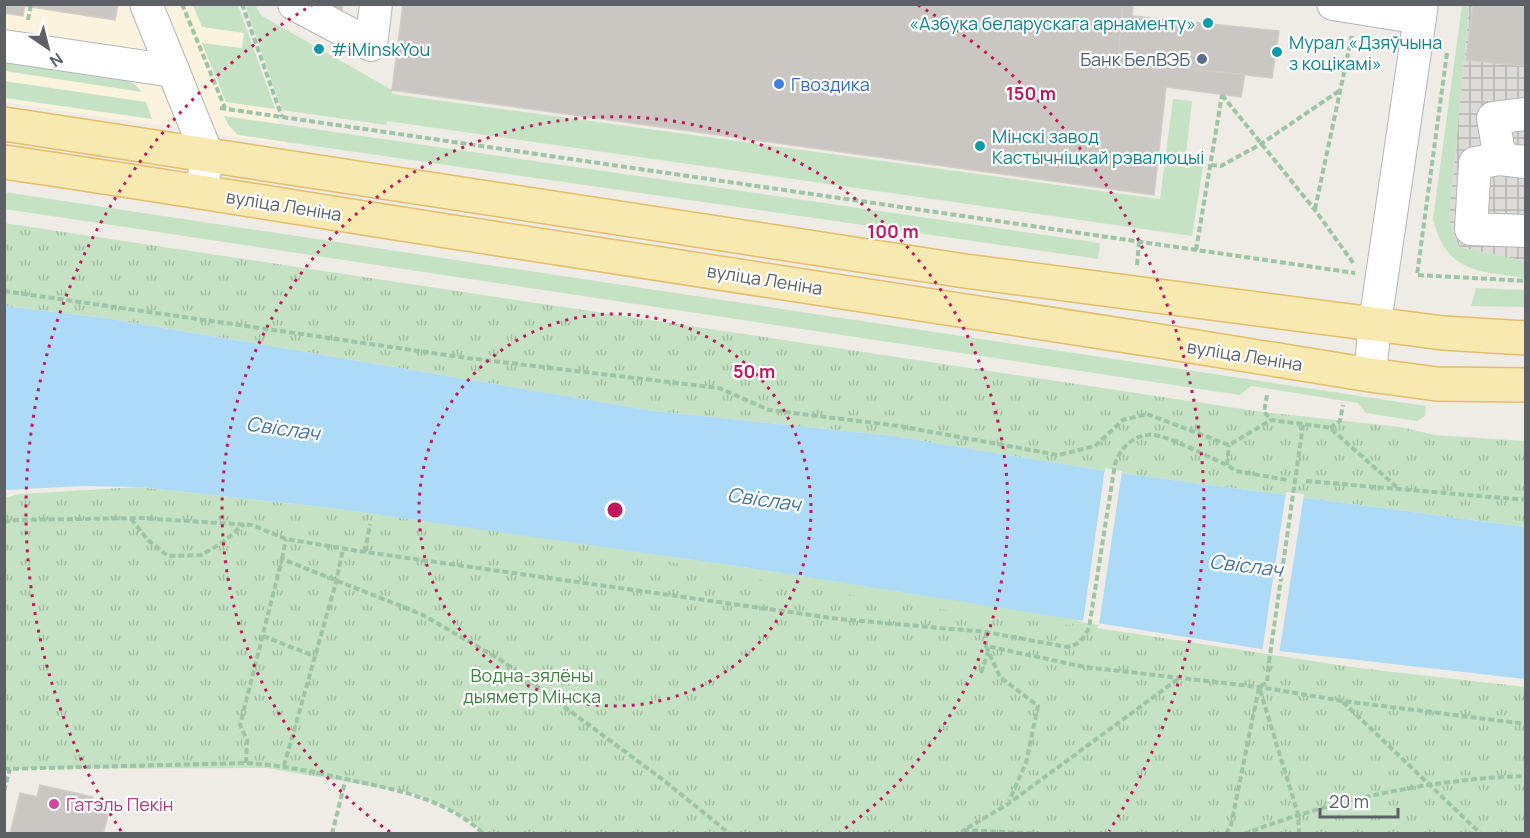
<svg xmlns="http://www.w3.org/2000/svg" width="1530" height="838" font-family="Manrope,sans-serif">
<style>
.commercial{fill:#fbf3dd}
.industrial{fill:url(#industrial-grid)}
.grass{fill:#c5e3c4}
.park{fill:url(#park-tufts)}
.water{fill:#acdaf7}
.pier{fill:#eeece5}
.building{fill:#cac6c2;stroke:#d2cdc4;stroke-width:1.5}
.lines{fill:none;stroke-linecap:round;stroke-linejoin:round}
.minor-casing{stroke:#b2b5b9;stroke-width:34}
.major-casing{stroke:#e5bc68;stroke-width:36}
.path{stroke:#9ec4a7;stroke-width:4;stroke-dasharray:6 3;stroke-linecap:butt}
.minor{stroke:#fff;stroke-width:32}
.major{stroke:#f8e9b1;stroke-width:33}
.path-bridge{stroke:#9ec4a7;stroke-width:4;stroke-dasharray:6 3;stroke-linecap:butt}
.ring{fill:none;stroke:#c2185b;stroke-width:3;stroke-dasharray:3 6}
.culture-dot{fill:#0f9aa8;stroke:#fff;stroke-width:2}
.service-dot{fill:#5c6f8a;stroke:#fff;stroke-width:2}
.shop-dot{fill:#3f7fe0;stroke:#fff;stroke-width:2}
.hotel-dot{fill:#d1479c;stroke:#fff;stroke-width:2}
.labels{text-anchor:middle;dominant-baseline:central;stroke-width:4.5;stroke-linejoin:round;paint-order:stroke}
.culture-label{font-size:18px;fill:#0d838f;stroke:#fff;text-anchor:start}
.service-label{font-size:18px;fill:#4e5e75;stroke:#fff;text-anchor:end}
.shop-label{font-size:18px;fill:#366cbe;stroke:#fff;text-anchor:start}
.street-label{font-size:18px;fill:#5d6064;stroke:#fff}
.park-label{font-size:18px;fill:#3e833e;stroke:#fff}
.hotel-label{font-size:18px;fill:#b23c85;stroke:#fff;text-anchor:start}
.water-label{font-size:20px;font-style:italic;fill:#4776a0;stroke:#fff}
.centre{fill:#c2185b;stroke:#fff;stroke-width:3}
.ring-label{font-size:18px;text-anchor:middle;font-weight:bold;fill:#c2185b;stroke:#fff;stroke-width:4.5;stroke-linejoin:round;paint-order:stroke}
</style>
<defs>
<pattern id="industrial-grid" width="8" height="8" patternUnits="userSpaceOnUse" patternTransform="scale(1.5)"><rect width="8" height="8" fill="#dddbd7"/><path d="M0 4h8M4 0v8" fill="none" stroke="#b6b5b2"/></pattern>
<pattern id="park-tufts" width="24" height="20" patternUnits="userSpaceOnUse" patternTransform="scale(1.5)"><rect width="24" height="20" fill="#c5e3c4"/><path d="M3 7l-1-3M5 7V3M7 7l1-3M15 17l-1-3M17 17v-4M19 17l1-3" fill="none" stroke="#a3bba3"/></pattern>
</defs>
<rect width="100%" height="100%" fill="#eeece5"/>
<path class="commercial" d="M5,5H238L287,145L5,102Z"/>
<path class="industrial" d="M1469,5H1525V261L1459,247L1449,219Z"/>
<g class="grass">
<path d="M193,5H238L275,109L226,102L202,43L242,48L244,33L202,27Z"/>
<path d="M245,5H255L262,16L392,90V94L1160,199L1173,99L1192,101L1185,162L1203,167L1192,236L387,121L386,125L282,110Z"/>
<path d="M1462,5H1469L1449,219L1459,247L1525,261V278C1479,271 1446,273 1433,219Z"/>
<path d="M5,58L129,79L142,92L5,71Z"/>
<path d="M4,81L146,102L152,119L5,98Z"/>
<path d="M224,116L1100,243L1098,259L238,135L229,126Z"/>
<path d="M4,192L1426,406L1425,416L1417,421L1366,413L1358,403L1251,386L1240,395L5,209Z"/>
<path d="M1476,288L1525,290V307L1471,306Z"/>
<path d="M400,517L743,567L1070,618L1083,622L1069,625L1065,633Z"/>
</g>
<g class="park">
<path d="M4,223L1263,412L1400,427L1435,435L1525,441V527L1105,471L893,436L654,411L105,318L5,306Z"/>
<path d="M140,487L332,508L572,542L740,576L922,607L1069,625L1083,622L1099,625L1097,628L1359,668L1525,687V833L484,834L471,822L444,806L411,793L267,768L5,769L4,498L20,494Z"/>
</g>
<path class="water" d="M4,306L105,318L654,411L893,436L1105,471L1525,527V679L1262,649L743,567L332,508L140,487L82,486L5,490Z"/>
<g class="pier">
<path d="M1105,468L1122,471L1099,625L1083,622Z"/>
<path d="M1286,492L1304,494L1279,654L1262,652Z"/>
</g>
<g class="building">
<path d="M4,4H25L23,16L4,13Z"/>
<path d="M25,4H118L115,20L25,6Z"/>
<path d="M317,4H343L342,11L317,6Z"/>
<path d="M403,4H1123L1118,60L1245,74L1241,97L1166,87L1154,195L392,90Z"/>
<path d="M1123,4H1133L1132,16L1279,31L1272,78L1118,60Z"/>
<path d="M1473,4L1526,6V66L1466,60Z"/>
<path d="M40,785L93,797L90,810L108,815L103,834H10L20,793L37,797Z"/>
</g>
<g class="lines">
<defs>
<g id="minor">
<path d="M146,4L207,154L202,191"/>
<path d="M294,4L371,45L376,4"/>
<path d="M1333,4L1420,18"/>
<path d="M4,46L173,71"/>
<path d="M1500,159L1493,118L1526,114"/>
<path d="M1526,162L1500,159L1475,163L1471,229L1526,231"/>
<path d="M1370,375L1375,323L1422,4"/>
</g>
<g id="major">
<path d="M4,124L965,271L1443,333L1526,338"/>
<path d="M4,162C169,186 334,214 499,239C789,284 1080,327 1370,375L1437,384L1526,385"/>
</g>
</defs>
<use href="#minor" class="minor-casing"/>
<use href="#major" class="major-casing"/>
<g class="path">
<path d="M182,4L225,108"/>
<path d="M242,4L282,117"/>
<path d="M28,20L31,4"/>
<path d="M1447,53L1417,275L1526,281"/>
<path d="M1222,95L1315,210L1354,264"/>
<path d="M220,108L1355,273"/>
<path d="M1211,165L1221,166L1261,144L1339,91"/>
<path d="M1315,209L1352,35"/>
<path d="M1196,250L1222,95"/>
<path d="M1137,265L1139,242"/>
<path d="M4,291L467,358L719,388L769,410L899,426L1058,455L1095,446L1123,420L1147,414L1229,445L1271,420L1325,427L1330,428L1400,490"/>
<path d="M1267,395L1264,412L1271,420"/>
<path d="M1330,428L1340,421L1343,405"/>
<path d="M1227,465L1229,445"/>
<path d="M1306,481L1526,500"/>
<path d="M131,519L148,540L168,556L201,555L222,543L244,524"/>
<path d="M4,522L16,520L140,518L252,525L286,539L365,552L839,619L986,632L1067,647C1079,645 1084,638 1089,628L1115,464C1120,448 1135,433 1153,435C1170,436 1210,458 1227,465L1236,471L1288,480"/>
<path d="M365,552L370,524"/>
<path d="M282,559L286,539"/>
<path d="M986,632V646L1085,667L1259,687L1343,701L1526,724"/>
<path d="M263,636L314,656"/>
<path d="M986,646L1000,677L1038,706L1026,763L1009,801"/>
<path d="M981,673L988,652"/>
<path d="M1260,690L1298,814L1299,834"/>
<path d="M1343,702L1481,834"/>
<path d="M246,763L247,740L240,725L282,559L421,614L501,660L662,779L730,834"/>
<path d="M284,766L336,582L343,549"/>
<path d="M4,769L246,763C281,765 315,772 350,780C398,790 446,799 484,834"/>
<path d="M4,791L10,769"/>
<path d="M332,834L345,782"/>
<path d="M1041,834L964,830L1008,804L1178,679"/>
<path d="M1226,834L1231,825L1259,687L1267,683L1269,662"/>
<path d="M1244,834C1333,800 1430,779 1526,776"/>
</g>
<use href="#minor" class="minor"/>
<use href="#major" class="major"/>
<path class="path-bridge" d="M1269,662L1303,425"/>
</g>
<g class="ring">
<circle cx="615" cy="510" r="196"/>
<path d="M390 832A393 393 0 1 1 840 832"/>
<path d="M121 831A589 589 0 0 1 312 5M918 5A589 589 0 0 1 1109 831"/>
</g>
<g class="culture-dot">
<circle cx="1208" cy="23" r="6"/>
<circle cx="319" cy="49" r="6"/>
<circle cx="1277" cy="52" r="6"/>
<circle cx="980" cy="146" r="6"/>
</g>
<circle class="service-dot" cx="1202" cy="59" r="6"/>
<circle class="shop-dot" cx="779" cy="84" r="6"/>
<circle class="hotel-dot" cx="54" cy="804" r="6"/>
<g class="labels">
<g class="culture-label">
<text x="1196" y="23" text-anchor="end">«Азбука беларускага арнаменту»</text>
<text x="1289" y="42">Мурал «Дзяўчына<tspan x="1289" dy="21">з коцікамі»</tspan></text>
<text x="331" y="49">#iMinskYou</text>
<text x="992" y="136">Мінскі завод<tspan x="992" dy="21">Кастычніцкай рэвалюцыі</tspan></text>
</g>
<g class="service-label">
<text x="1190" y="59">Банк БелВЭБ</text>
</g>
<g class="shop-label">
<text x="791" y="84">Гвоздика</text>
</g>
<g class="street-label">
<text transform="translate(284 205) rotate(9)">вуліца Леніна</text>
<text transform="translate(765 279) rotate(9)">вуліца Леніна</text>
<text transform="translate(1245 355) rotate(9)">вуліца Леніна</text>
</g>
<g class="park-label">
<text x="532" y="675">Водна-зялёны<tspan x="532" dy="21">дыяметр Мінска</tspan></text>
</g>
<g class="hotel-label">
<text x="66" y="804">Гатэль Пекін</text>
</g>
<g class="water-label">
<text transform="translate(283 428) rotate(8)">Свіслач</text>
<text transform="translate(764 499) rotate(8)">Свіслач</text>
<text transform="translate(1246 565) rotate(7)">Свіслач</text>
</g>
</g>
<circle cx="615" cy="510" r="9" class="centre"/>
<g class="ring-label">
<text x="1031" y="100">150 m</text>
<text x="893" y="238">100 m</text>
<text x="754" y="378">50 m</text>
</g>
<rect width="1530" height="838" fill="none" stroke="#5d6064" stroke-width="12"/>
<g transform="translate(48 48) rotate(145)" stroke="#ffffff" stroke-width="4.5" paint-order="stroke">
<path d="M0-4.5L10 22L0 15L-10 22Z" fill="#5d6064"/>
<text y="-9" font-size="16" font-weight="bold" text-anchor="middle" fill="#5d6064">N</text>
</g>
<path d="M1320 808v9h78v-9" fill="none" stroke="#5d6064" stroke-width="3"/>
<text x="1329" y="808" font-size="18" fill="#5d6064" stroke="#ffffff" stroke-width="4.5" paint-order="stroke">20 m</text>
</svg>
